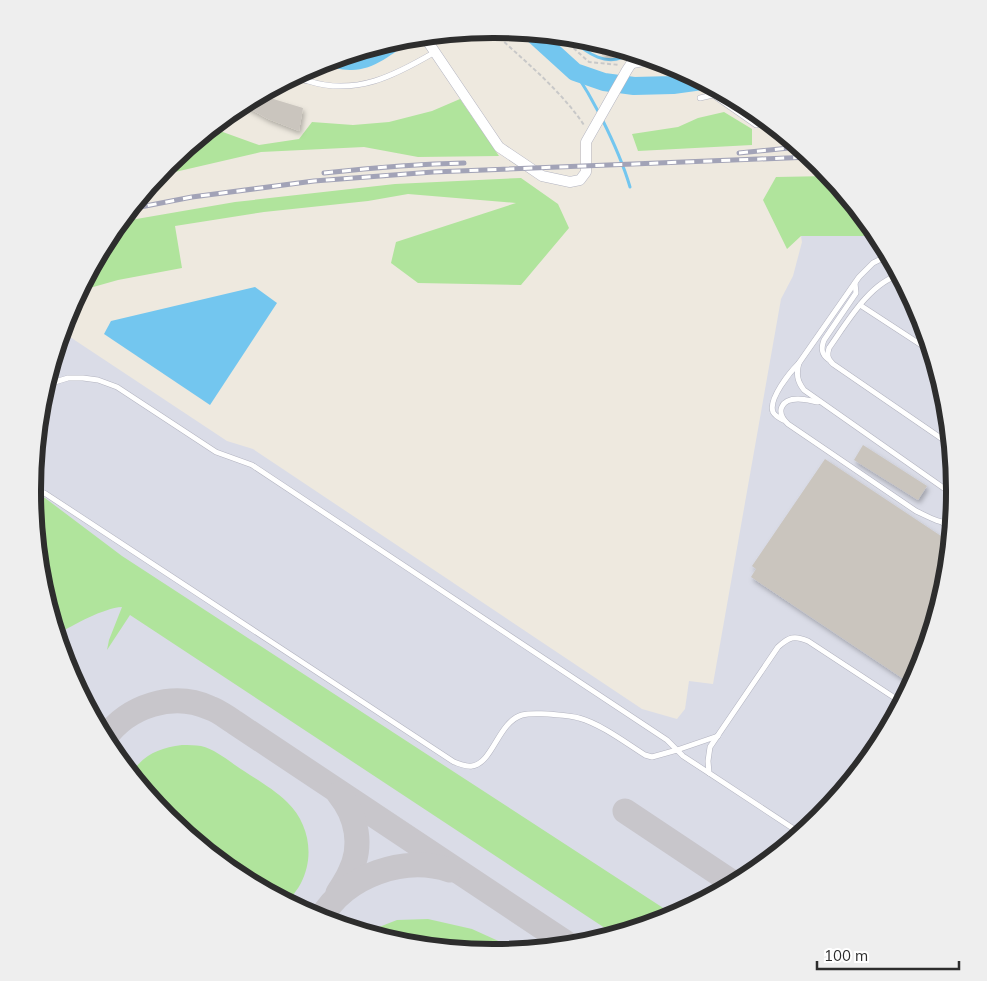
<svg xmlns="http://www.w3.org/2000/svg" width="987" height="981" font-family="Mulish,sans-serif">
<style>
.airport{fill:#dadce7}
.green{fill:#b0e49c}
.water{fill:#73c6ef}
.lines{fill:none;stroke-linecap:round;stroke-linejoin:round}
.stream{stroke:#73c6ef;stroke-width:3}
.river{stroke:#73c6ef;stroke-width:18}
.taxiway{stroke:#c8c6cb;stroke-width:25}
.building{fill:#cac5be;filter:url(#shadow)}
.service-casing{stroke:#b3b4c0;stroke-width:6}
.minor-casing{stroke:#b3b4c0;stroke-width:11}
.path{stroke:#c8c8c8;stroke-width:2;stroke-dasharray:4 2.5;stroke-linecap:butt}
.service{stroke:#fff;stroke-width:5}
.minor{stroke:#fff;stroke-width:10}
.rail-casing{stroke:#a2a3b7;stroke-width:5}
.rail{stroke:#fff;stroke-width:3;stroke-dasharray:9;stroke-linecap:butt}
.rim{fill:none;stroke:#2d2d2d;stroke-width:6}
</style>
<defs>
<filter id="shadow"><feDropShadow dx="2" dy="3.5" stdDeviation="2.5" flood-color="#0004"/></filter>
</defs>
<rect width="100%" height="100%" fill="#eee9df"/>
<path class="airport" d="M801,236H879L920,314L946,401L955,491L946,581L920,667L877,747L820,817L750,875L670,917L583,943L493,952L403,943L317,917L237,874L167,817L109,747L67,667L41,580L32,490L41,400L58,343L70,337L227,441L253,449L642,709L677,719L685,709L689,681L713,684L781,299L793,276L802,242Z"/>
<g class="green">
<path d="M460,99L499,156L418,157L364,147L261,152L162,175L156,178L167,164L205,133L220,131L259,145L299,139L312,122L353,125L389,122L432,111Z"/>
<path d="M724,112L752,129V145L638,151L632,134L678,127L698,118Z"/>
<path d="M830,176L879,236H801L787,249L763,200L776,177Z"/>
<path d="M521,178L558,204L569,228L521,285L418,283L391,263L396,242L516,203L408,194L368,201L264,212L175,226L182,268L118,280L79,291L110,234L119,222L235,202L395,184Z"/>
<path d="M32,492L45,498L122,556L674,915L670,917L614,934L130,615L107,650L109,640L122,607C103,608 74,625 57,634L41,580Z"/>
<path d="M182,745C189,745 195,745 201,746C217,750 231,763 244,771C259,781 275,790 287,802C309,823 315,856 301,883C298,889 292,896 288,902L237,874L167,817L131,773C145,754 159,748 182,745Z"/>
<path d="M428,919L472,929L518,950L493,952L403,943L371,934L374,929L397,920Z"/>
</g>
<g class="water">
<path d="M408,37L411,41C393,53 373,71 350,70C345,70 340,69 334,68L338,57Z"/>
<path d="M255,287L277,303L210,405L104,334L111,321Z"/>
</g>
<g class="lines">
<g class="stream">
<path d="M568,36C586,53 608,70 632,52"/>
<path d="M575,72L588,93L599,113"/>
<path d="M602,119C613,141 623,163 630,187"/>
</g>
<path class="river" d="M531,32L575,72L604,82L634,86L673,85L702,81"/>
<g class="taxiway">
<path d="M105,738C128,706 173,691 210,708C219,711 226,717 234,722L569,945"/>
<path d="M625,811L733,883"/>
<path d="M338,893C342,886 347,880 350,872C363,846 357,816 339,794"/>
<path d="M321,918C346,875 404,855 450,870"/>
</g>
</g>
<g class="building">
<path d="M613,48L614,55H602V49Z"/>
<path d="M263,93L270,98L303,108L299,131L268,119L241,104Z"/>
<path d="M863,445L927,486L918,500L854,460Z"/>
<path d="M825,459L950,542L946,581L920,667L911,684L751,577L756,569L752,566Z"/>
</g>
<g class="lines">
<defs>
<g id="service">
<path d="M630,66L659,61"/>
<path d="M293,77C298,79 303,80 308,81C356,96 394,76 435,52"/>
<path d="M700,98L713,95L756,125L769,122"/>
<path d="M900,275C870,282 846,324 829,348C827,355 827,358 833,364L951,445"/>
<path d="M860,305L932,352"/>
<path d="M828,359C821,354 821,348 824,340L856,293L855,283"/>
<path d="M799,363C796,374 797,381 804,390L955,496"/>
<path d="M45,385L68,378H83L98,380L117,387L216,452L252,465L667,740L677,750L718,736"/>
<path d="M818,402C812,401 805,399 798,399C781,399 775,412 788,424L916,511C927,516 940,524 952,523"/>
<path d="M783,420C779,418 775,416 773,412C768,399 790,372 799,363L859,277L873,263L889,255"/>
<path d="M32,487L46,494L454,762C460,764 466,767 472,766C493,763 498,722 522,715C530,713 539,714 548,714C558,715 569,715 579,718C601,724 626,743 645,755L652,757L677,750L683,756L709,773"/>
<path d="M943,523L951,532"/>
<path d="M800,833L709,773L708,761L710,747L778,647C789,637 794,635 808,641L901,702"/>
</g>
<path id="minor" d="M424,36L499,147L542,176L570,182L580,180L586,172V142L627,70L633,61L640,55"/>
</defs>
<use href="#service" class="service-casing"/>
<use href="#minor" class="minor-casing"/>
<g class="path">
<path d="M490,29C522,59 559,88 584,125"/>
<path d="M559,35L589,62L620,65"/>
</g>
<use href="#service" class="service"/>
<use href="#minor" class="minor"/>
<defs>
<g id="rail">
<path d="M739,153L799,147"/>
<path d="M324,173C371,168 417,164 464,163"/>
<path d="M130,209L192,197L314,181L433,172L811,157"/>
</g>
</defs>
<use href="#rail" class="rail-casing"/>
<use href="#rail" class="rail"/>
</g>
<path d="M0 0H987V981H0ZM493 38H494A452 452 0 0 1 946 490V492A452 452 0 0 1 494 944H493A452 452 0 0 1 41 492V490A452 452 0 0 1 493 38Z" fill="#eee" fill-rule="evenodd"/>
<path class="rim" d="M493 38H494A452 452 0 0 1 946 490V492A452 452 0 0 1 494 944H493A452 452 0 0 1 41 492V490A452 452 0 0 1 493 38Z"/>
<path d="M817 961v8h142v-8" fill="none" stroke="#2d2d2d" stroke-width="2.5"/>
<text x="824" y="961" font-size="15" fill="#2d2d2d" stroke="#ffffff" stroke-width="4" paint-order="stroke">100 m</text>
</svg>
